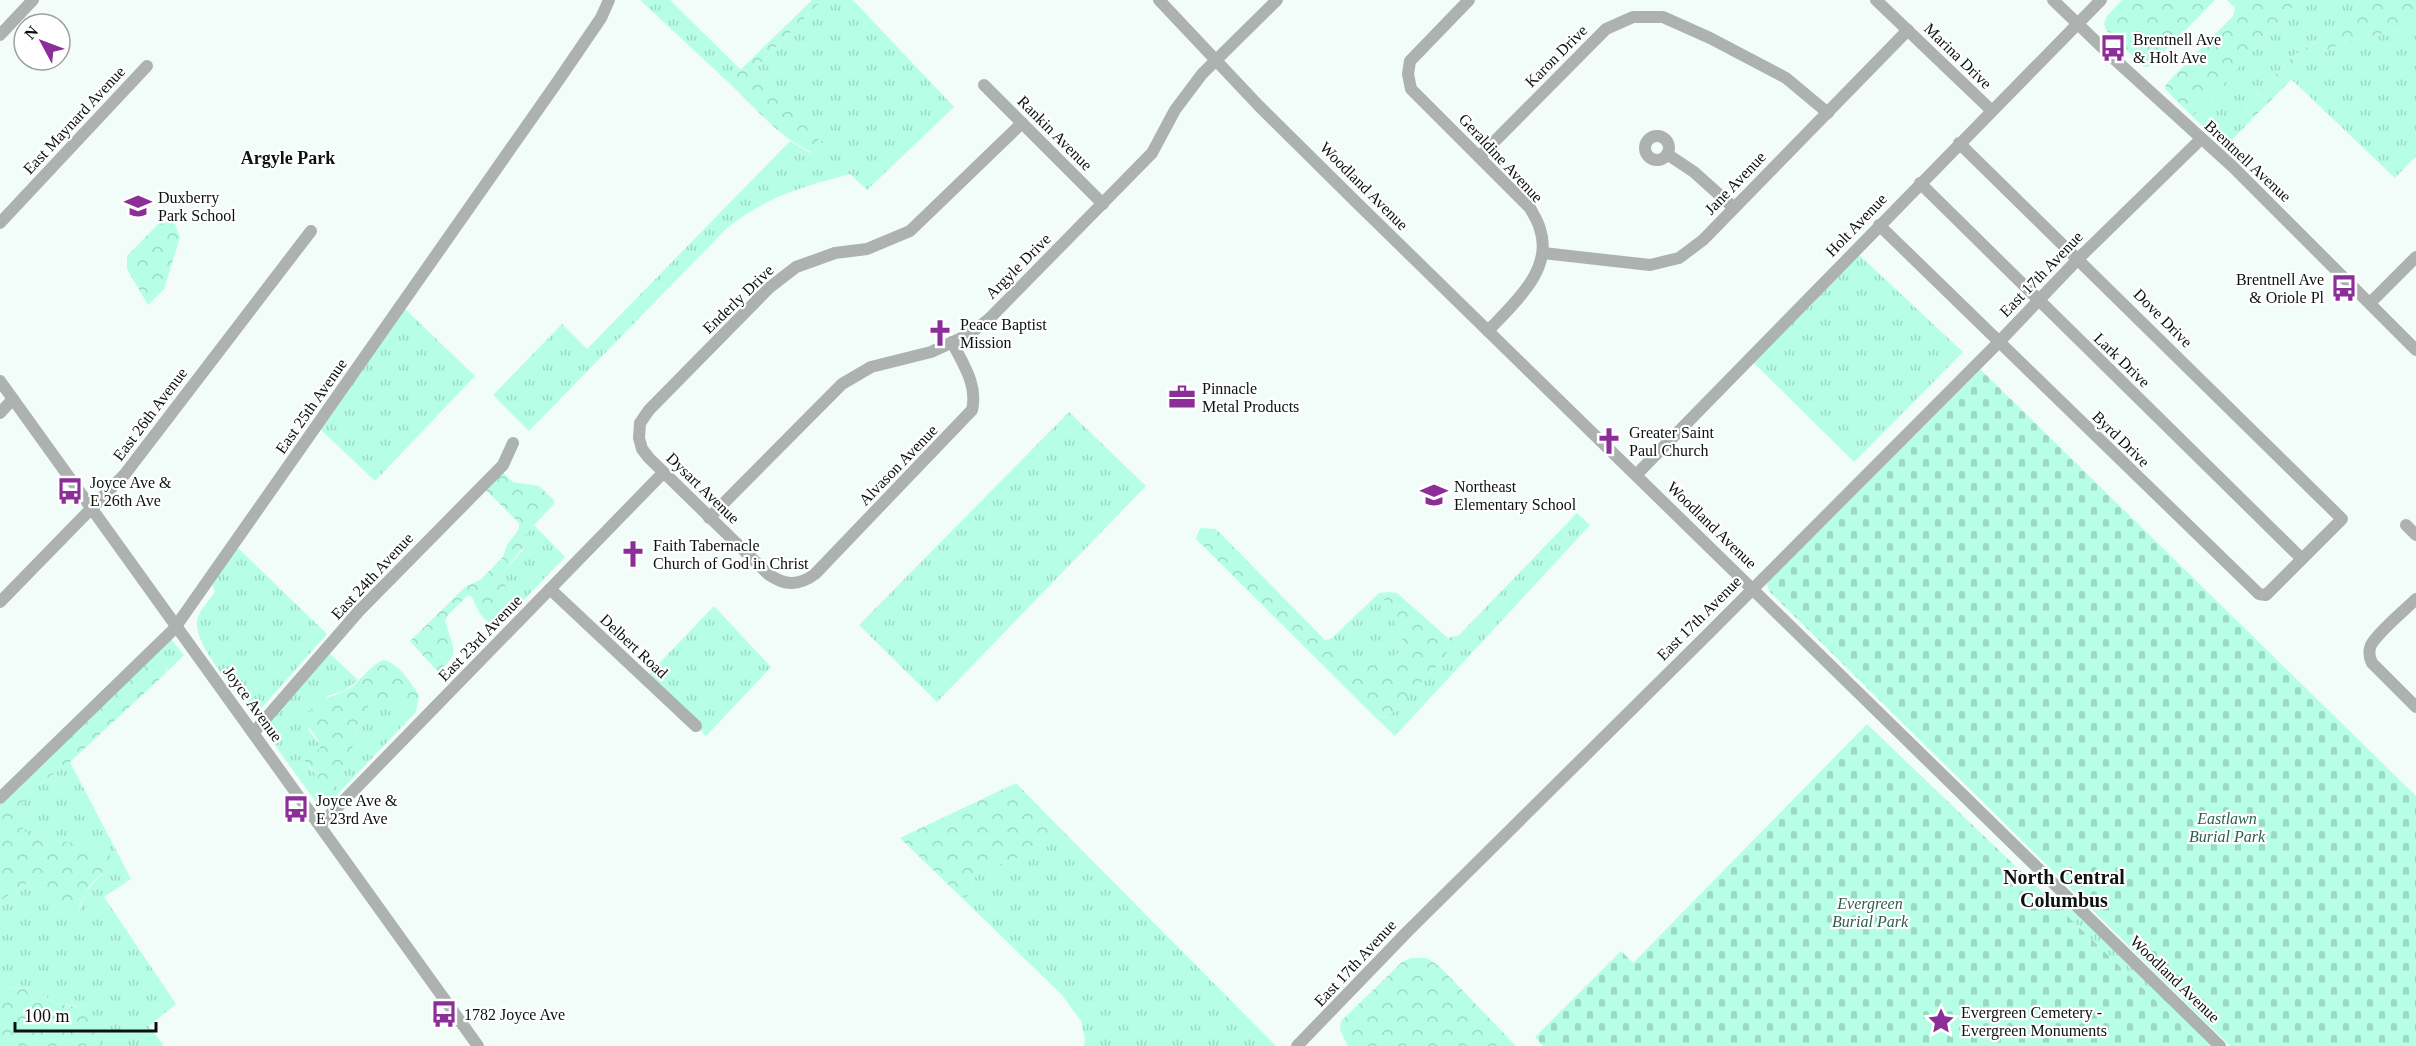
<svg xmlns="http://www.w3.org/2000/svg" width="2416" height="1046" font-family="'Times New Roman',serif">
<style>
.grass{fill:url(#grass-tufts)}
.forest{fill:url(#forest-crowns)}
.cemetery{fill:url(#cemetery-stones)}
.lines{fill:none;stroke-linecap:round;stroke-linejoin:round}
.minor{stroke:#adb1b0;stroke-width:12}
.labels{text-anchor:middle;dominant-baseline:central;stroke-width:4.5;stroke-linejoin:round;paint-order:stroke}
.poi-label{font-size:16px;fill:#0d1110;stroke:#fff;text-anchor:start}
.street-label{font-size:16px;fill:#0d1110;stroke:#fff}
.park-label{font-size:16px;font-style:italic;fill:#2d5e50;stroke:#fff}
.neighbourhood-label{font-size:18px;font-weight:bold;fill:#0d1110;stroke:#fff}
.quarter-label{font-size:20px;font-weight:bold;fill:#0d1110;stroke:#fff}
</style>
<defs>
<pattern id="grass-tufts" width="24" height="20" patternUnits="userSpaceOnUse" patternTransform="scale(1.5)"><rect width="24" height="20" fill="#b7fee7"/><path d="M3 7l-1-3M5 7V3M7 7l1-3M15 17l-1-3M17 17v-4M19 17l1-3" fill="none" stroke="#9cd9c5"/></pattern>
<pattern id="forest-crowns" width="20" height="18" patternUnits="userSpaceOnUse" patternTransform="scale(1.5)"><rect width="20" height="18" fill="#b7fee7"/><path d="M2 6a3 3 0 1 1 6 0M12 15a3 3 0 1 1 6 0" fill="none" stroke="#9cd9c5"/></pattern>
<pattern id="cemetery-stones" width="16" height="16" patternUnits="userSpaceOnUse" patternTransform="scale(1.5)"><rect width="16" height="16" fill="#b7fee7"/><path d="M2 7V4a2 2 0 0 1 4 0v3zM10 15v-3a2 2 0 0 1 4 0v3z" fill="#9cd9c5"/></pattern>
</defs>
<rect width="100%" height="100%" fill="#f2fdf9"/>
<g class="grass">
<path d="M640,0H670L741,70L728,82Z"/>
<path d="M822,0H853L954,107L867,190L850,174C799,188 770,195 727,228L529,431L493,395L562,324L587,349L790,141L810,153L822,144L806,124L753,71Z"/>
<path d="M2299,0H2359L2350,18L2292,57L2248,104L2246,110L2250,115L2255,116L2224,148L2192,116L2200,110Z"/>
<path d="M2416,27V156L2395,178L2291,79L2312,59L2346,41Z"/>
<path d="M1858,254L1963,352L1854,462L1753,362Z"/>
<path d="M405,309L475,376L375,481L320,429Z"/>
<path d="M1069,412L1146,486L937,702L859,625Z"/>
<path d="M1577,513L1590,525L1395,736L1376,718L1388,717L1444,659L1450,646L1448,638L1459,635Z"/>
<path d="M534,525L565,557L495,630L489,622L494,623L508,592L501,576L502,573L523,550L525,535Z"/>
<path d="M238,548L327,634L258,712L252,714C238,694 193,644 197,621C199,610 209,601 215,592L212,583Z"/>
<path d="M1388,592L1384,599L1387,611L1403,635L1401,650L1387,665L1377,666L1348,660L1325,640L1332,638L1379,593Z"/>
<path d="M714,606L771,667L706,736L645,678Z"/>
<path d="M170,638L184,655L165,674L168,668L137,671Z"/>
<path d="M327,651L358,680L344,691L327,696L308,729L320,745V750L311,752L302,750L309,767L319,777V798L327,799C331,794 345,769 348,763C355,746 358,703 381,699C394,697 404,710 416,712L331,801L323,806L316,802L264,730L267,719Z"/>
<path d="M70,762L131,879L104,897L176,1004L149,1026L164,1046H100L76,1006L56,1003L33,989L0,988V901L30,881L35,880L62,915L79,912L84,894L110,865L101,847L29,836L14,820L28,792Z"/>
<path d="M1053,821L1276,1046H1084L1085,1039L1081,1021L1062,995L962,898L967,897L975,877L983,871L1048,845L1057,833Z"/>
<path d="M2064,902L2214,1046H2203L2059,908Z"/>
</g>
<g class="forest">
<path d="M812,0H822L753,71C776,95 818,125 826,157C785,146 758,110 728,82Z"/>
<path d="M2122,0H2215L2149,67H2144L2106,30L2104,24L2107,16Z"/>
<path d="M2227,0H2299L2200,110L2192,116L2165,89L2166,84L2233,16L2235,8Z"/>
<path d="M2359,0H2416V27L2346,41L2312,59L2255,116L2250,115L2246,110L2248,104L2292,57L2350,18Z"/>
<path d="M162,220L175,224L180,237L164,289L148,305L127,269V256Z"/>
<path d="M502,472L513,482L539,486L554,500V504L525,535L527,543L502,573L501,576L508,592L499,618L494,623C481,622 477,607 472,597L468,595L447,616L445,621C453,649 462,652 438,672L410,641L465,587L480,580L503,557L507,545L519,529V523L485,489Z"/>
<path d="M1200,528L1216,529L1325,640L1348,660L1377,666L1387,665L1401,650L1403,635L1387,611L1384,599L1388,592L1397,593L1448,638L1450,646L1444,659L1388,717L1376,718L1196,539Z"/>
<path d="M383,660C398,662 411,683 419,695L416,712C404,710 394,697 381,699C358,703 355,746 348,763C345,769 331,794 327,799L319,798L317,791C325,776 309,768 301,755L302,750L311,752L320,749C320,739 309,730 305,719C321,690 335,701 354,685C364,676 371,665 383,660Z"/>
<path d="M162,661L167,665L165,674L70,762L28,792L15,819L29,836L101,847L110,855V865C102,874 89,884 84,895C79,904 81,915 69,919L62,915L35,880L30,881L0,901V805L137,671L150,662Z"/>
<path d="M1016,783L1053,821L1057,833L1048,846L983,871L975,877L967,897L962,898L900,838Z"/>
<path d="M1411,958H1427L1439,966L1516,1046H1348L1340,1030L1341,1021L1402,962Z"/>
<path d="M0,988L33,989L56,1003L81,1008L89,1014L100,1046H0Z"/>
</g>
<g class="cemetery">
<path d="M1979,368L2416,796V1046H2230L1770,592L1767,585L1773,573Z"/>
<path d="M1867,724L2203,1046H1543L1535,1037L1621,951L1633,963Z"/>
</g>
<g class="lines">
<g class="minor">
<path d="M1159,0L1259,106L1354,200L2220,1046"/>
<path d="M1469,0L1410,61L1408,74L1411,89L1530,208C1533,214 1538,221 1540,229C1554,270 1513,304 1488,331"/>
<path d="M1876,0L1991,110"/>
<path d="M2053,0L2111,56L2233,167L2416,350"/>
<path d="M0,35L33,0"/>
<path d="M984,85L1103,204"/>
<circle cx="1657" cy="148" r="12"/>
<path d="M1667,154L1694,172L1734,208"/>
<path d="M1479,157L1606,29L1633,17H1663L1710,38L1786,78L1828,113"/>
<path d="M1920,183L2302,559"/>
<path d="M0,223L147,66"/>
<path d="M1879,225L2259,594L2266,595L2342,519L1959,143"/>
<path d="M1543,253L1650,265L1679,258L1703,240L1908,30"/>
<path d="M2370,303L2416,257"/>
<path d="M952,342C963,364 978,385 972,410L815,574C799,586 785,586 768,574L649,458L642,449L639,438L640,423L649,410L769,288L796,267L835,253L867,249L910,231L1022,123"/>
<path d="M0,381L478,1046"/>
<path d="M0,413L13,399"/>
<path d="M1636,475L2101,0"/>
<path d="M709,518L842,384L871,367L931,352L968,335L989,319L1152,153L1175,110L1202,74L1277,0"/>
<path d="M2406,525L2416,535"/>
<path d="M550,589L696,726"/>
<path d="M2416,599C2404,611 2379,631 2371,645C2368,652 2369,657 2372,663L2416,707"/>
<path d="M0,602L125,474L311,231"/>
<path d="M254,732L359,611L503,465L513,443"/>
<path d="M0,798L174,629L558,81L601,18L609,0"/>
<path d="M320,825L663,473"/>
<path d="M1297,1046L1408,931L1707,635L1998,343L2079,258L2201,139"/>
</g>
</g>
<defs>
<symbol id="bus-bare" viewBox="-9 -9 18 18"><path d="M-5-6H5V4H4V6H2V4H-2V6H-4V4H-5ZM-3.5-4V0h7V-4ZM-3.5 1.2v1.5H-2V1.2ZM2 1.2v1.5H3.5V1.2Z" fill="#8c2e98" stroke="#fff" stroke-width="2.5" paint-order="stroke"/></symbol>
<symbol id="school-bare" viewBox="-9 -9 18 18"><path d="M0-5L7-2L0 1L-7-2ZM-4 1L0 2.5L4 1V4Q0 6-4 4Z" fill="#8c2e98" stroke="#fff" stroke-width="2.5" paint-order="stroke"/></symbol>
<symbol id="church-bare" viewBox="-9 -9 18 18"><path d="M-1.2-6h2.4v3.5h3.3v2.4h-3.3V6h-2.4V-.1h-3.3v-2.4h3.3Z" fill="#8c2e98" stroke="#fff" stroke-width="2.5" paint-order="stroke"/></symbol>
<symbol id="office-bare" viewBox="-9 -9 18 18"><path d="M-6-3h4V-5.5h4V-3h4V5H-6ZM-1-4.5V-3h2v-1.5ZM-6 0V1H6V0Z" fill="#8c2e98" stroke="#fff" stroke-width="2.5" paint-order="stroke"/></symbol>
<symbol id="sight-bare" viewBox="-9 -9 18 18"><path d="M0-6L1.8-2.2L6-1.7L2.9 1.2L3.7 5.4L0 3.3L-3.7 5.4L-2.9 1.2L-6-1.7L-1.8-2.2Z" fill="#8c2e98" stroke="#fff" stroke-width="2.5" paint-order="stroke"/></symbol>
</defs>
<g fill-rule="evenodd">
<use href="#bus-bare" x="2094" y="29" width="38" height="38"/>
<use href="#school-bare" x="119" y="187" width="38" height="38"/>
<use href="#bus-bare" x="2325" y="269" width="38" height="38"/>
<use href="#church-bare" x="921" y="314" width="38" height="38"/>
<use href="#office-bare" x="1163" y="378" width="38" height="38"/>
<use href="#church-bare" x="1590" y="422" width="38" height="38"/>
<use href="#bus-bare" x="51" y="472" width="38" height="38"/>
<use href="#school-bare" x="1415" y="476" width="38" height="38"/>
<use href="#church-bare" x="614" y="535" width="38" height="38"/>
<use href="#bus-bare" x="277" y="790" width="38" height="38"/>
<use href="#bus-bare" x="425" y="995" width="38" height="38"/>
<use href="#sight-bare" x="1922" y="1002" width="38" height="38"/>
</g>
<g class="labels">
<g class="poi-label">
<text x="2133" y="39">Brentnell Ave<tspan x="2133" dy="18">&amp; Holt Ave</tspan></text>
<text x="158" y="197">Duxberry<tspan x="158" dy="18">Park School</tspan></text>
<text x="2324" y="279" text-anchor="end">Brentnell Ave<tspan x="2324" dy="18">&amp; Oriole Pl</tspan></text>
<text x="960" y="324">Peace Baptist<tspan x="960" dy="18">Mission</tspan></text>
<text x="1202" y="388">Pinnacle<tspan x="1202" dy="18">Metal Products</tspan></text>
<text x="1629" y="432">Greater Saint<tspan x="1629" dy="18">Paul Church</tspan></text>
<text x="90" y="482">Joyce Ave &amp;<tspan x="90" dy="18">E 26th Ave</tspan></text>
<text x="1454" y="486">Northeast<tspan x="1454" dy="18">Elementary School</tspan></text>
<text x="653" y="545">Faith Tabernacle<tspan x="653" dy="18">Church of God in Christ</tspan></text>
<text x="316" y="800">Joyce Ave &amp;<tspan x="316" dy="18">E 23rd Ave</tspan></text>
<text x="1961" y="1012">Evergreen Cemetery -<tspan x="1961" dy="18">Evergreen Monuments</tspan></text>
<text x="464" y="1014">1782 Joyce Ave</text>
</g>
<g class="street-label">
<text transform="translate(1556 56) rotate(-45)">Karon Drive</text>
<text transform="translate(1958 56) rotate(44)">Marina Drive</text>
<text transform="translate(74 120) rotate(-47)">East Maynard Avenue</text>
<text transform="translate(1055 133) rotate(45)">Rankin Avenue</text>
<text transform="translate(1501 158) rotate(47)">Geraldine Avenue</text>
<text transform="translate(2248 161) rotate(43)">Brentnell Avenue</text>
<text transform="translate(1735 183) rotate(-46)">Jane Avenue</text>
<text transform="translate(1364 186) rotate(45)">Woodland Avenue</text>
<text transform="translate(1856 225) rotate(-46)">Holt Avenue</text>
<text transform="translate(1018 266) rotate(-45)">Argyle Drive</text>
<text transform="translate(2041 274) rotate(-46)">East 17th Avenue</text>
<text transform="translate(738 299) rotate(-44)">Enderly Drive</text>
<text transform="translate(2163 318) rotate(45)">Dove Drive</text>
<text transform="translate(2122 360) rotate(44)">Lark Drive</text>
<text transform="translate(311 406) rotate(-55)">East 25th Avenue</text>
<text transform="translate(150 414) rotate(-53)">East 26th Avenue</text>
<text transform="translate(2121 439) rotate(44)">Byrd Drive</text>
<text transform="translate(898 465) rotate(-46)">Alvason Avenue</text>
<text transform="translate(703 488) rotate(44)">Dysart Avenue</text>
<text transform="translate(1712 525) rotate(44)">Woodland Avenue</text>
<text transform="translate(372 576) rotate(-47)">East 24th Avenue</text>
<text transform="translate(1699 618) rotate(-45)">East 17th Avenue</text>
<text transform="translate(480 638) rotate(-46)">East 23rd Avenue</text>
<text transform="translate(634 646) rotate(43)">Delbert Road</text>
<text transform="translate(253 704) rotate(54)">Joyce Avenue</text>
<text transform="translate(1355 963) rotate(-47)">East 17th Avenue</text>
<text transform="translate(2175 979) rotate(44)">Woodland Avenue</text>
</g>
<g class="park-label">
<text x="2227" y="818">Eastlawn<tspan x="2227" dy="18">Burial Park</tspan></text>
<text x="1870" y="903">Evergreen<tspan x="1870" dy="18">Burial Park</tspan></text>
</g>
<g class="neighbourhood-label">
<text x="288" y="158">Argyle Park</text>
</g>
<g class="quarter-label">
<text x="2064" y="877">North Central<tspan x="2064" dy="23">Columbus</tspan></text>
</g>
</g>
<g transform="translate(42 42) rotate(311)"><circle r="28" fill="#ffffff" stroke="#9ea09f" stroke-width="1.5"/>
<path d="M0-4.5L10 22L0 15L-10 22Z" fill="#8c2e98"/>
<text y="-9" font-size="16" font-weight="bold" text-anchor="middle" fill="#0d1110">N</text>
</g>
<path d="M15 1022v9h141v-9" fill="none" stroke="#0d1110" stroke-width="3"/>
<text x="24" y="1022" font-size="18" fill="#0d1110" stroke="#ffffff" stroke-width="4.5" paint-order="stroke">100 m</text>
</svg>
